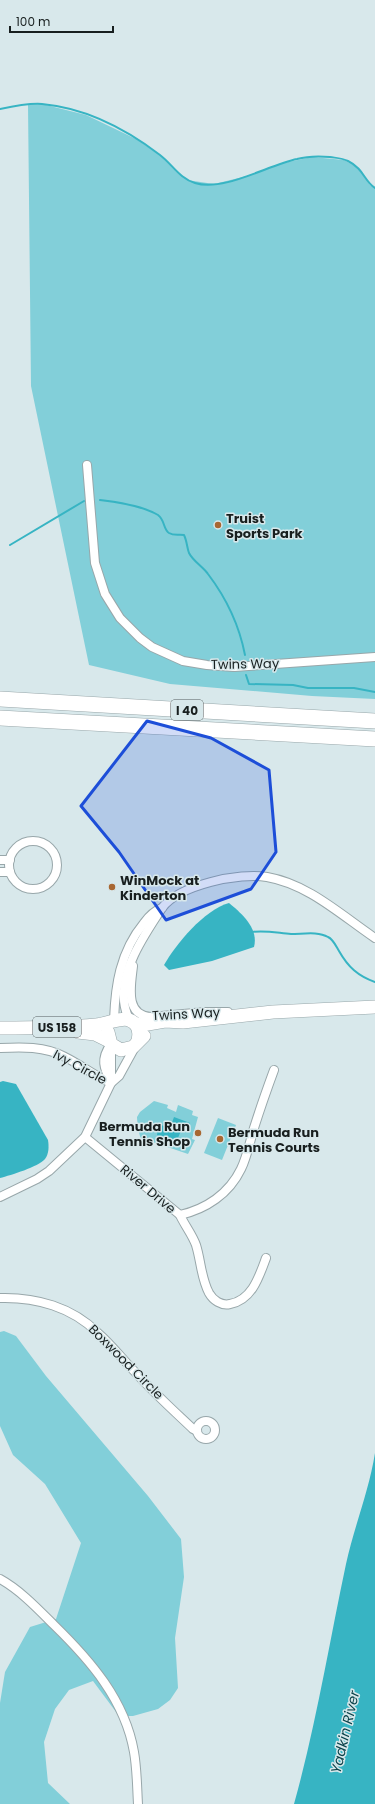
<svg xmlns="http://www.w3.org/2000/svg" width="375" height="1804" font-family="Poppins,sans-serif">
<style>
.green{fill:#82cfd9}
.water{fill:#37b4c3}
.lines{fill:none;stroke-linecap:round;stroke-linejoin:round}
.stream{stroke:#37b4c3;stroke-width:2}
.minor-casing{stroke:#98a7aa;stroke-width:10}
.primary-casing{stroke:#98a7aa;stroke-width:14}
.motorway-casing{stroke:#98a7aa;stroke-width:16}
.minor{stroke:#fff;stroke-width:8}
.primary{stroke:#fff;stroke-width:13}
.motorway{stroke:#fff;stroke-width:15}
.marked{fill:#1d4ed8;fill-opacity:0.2;stroke:#1d4ed8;stroke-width:3;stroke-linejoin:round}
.poi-dot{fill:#a86732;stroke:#d8e8eb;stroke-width:1.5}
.labels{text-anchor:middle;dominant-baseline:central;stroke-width:3;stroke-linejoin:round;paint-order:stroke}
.shield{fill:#d8e8eb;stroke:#525b5c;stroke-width:1}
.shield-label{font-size:12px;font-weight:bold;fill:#181f1f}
.poi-label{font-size:13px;font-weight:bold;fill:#181f1f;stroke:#d8e8eb;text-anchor:start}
.street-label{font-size:13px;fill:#181f1f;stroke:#d8e8eb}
.water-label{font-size:14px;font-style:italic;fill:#0c434a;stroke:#d8e8eb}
</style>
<rect width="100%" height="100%" fill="#d8e8eb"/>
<g class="green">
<path d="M42,104L86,115L136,139L161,156L187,180L214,184L247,176L279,164L312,157L344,160L360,169L370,185L375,187V699L312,696L170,684L89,665L31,386L28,105Z"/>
<path d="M154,1101L168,1105L167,1108L176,1112L178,1105L193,1111L192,1115L198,1117L192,1139L195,1140L188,1154L141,1138C139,1136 137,1120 137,1117L140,1112Z"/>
<path d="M218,1118L236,1125L222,1160L204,1153Z"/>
<path d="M4,1331L16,1336L46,1376L148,1496L181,1539L184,1577L175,1638L178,1688L170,1700L158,1709L133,1716H119L93,1681L69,1690L55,1709L44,1742L48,1783L70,1804H0V1703L5,1672L30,1627L56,1619L81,1543L45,1484L13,1455L0,1426V1332Z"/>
</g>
<g class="water">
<path d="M229,903C241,913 259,928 254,947L212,961L169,970L164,965C176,944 204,910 229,903Z"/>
<path d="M3,1081L16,1084L48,1140C49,1146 49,1154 45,1159C38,1167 11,1175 0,1178V1082Z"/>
<path d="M174,1117L190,1123L188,1130L182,1128L176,1143L157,1135L158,1129L161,1125L170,1128Z"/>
<path d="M375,1453V1804H294C316,1725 329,1644 346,1564C354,1527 369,1491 375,1453Z"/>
</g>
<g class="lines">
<g class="stream">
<path d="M0,109C14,106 28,103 42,104C86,108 126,129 160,155C172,164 180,179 195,183C224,192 268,165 297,159C308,156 319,156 330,157C336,158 342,158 348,161C364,169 364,181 375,188"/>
<path d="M100,500C117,502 143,506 158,515C165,520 163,529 169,533C174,536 179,534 184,535C187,541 187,548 189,553C193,561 203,567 208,574C227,599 239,624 245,655"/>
<path d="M10,545L84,501"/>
<path d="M246,675L249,684L293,685L308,688H354L375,692"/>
<path d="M252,932C265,930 278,933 291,934C303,934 318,931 328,937C333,939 336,946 339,951C348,967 358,976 375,982"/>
</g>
<defs>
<g id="minor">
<path d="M87,465L95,563L105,594L120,618L140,638L152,647L183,661L207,665L234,667L375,657"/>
<circle cx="33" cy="865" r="24"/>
<path d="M0,860H10"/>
<path d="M0,872H10"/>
<path d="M133,966C131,985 124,1015 151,1017L205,1012H228"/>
<path d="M129,1019C119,999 125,974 134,955C142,938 152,923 162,908C179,885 240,872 267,877C308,884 341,915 375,938"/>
<path d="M114,1022C115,986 120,952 144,923C149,916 154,911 162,908"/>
<path d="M111,1044C100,1059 104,1068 111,1083"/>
<path d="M0,1048C21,1047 45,1046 65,1057C81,1065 95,1076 111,1083"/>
<path d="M111,1079V1044"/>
<path d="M85,1137L180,1215C206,1209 229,1194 241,1169C247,1157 250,1141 254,1128C260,1109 267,1089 274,1070"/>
<path d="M0,1197L37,1179L49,1171L85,1137L111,1083L119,1076L136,1045"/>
<path d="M180,1215C185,1226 192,1234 196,1245C201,1261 201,1278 209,1293C213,1300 221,1306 230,1304C252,1300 259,1277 266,1258"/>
<path d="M0,1298C36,1297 72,1307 98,1333C112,1345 123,1360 136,1373C154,1393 174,1411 193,1429L197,1431"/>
<circle cx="206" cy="1430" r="9"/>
<path d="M0,1579C20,1590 38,1609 54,1625C90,1660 125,1700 134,1752C137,1769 137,1787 138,1804"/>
</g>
<g id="primary">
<path d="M136,1024L142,1025L165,1021L183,1022L273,1012L375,1007"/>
<path d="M0,1028C32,1028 64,1028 96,1025C106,1024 122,1017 129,1020C138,1023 140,1032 138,1040"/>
<path d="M78,1032L95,1034L109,1041"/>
<path d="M108,1032L111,1044L121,1050L133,1047L144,1036"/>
</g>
<g id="motorway">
<path d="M0,699L375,721"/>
<path d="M0,718L375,739"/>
</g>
</defs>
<use href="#minor" class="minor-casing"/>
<use href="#primary" class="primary-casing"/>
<use href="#motorway" class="motorway-casing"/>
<use href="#minor" class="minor"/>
<use href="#primary" class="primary"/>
<use href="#motorway" class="motorway"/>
</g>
<path class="marked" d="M147,721L211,738L269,770L276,852L251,889L166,920L119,852L81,806Z"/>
<g class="poi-dot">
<circle cx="218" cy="525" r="4"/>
<circle cx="112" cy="887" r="4"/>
<circle cx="198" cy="1133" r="4"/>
<circle cx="220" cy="1139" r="4"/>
</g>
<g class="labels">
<g class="shield">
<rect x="171" y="700" width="32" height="20" rx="3"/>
<rect x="33" y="1017" width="48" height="20" rx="3"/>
</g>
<g class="shield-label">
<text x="187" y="710">I 40</text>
<text x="57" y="1027">US 158</text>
</g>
<g class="poi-label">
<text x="226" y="518">Truist<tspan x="226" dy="15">Sports Park</tspan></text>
<text x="120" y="880">WinMock at<tspan x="120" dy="15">Kinderton</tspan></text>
<text x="190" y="1126" text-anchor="end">Bermuda Run<tspan x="190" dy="15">Tennis Shop</tspan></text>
<text x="228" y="1132">Bermuda Run<tspan x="228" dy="15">Tennis Courts</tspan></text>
</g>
<g class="street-label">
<text transform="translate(245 664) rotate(-1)">Twins Way</text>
<text transform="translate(186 1014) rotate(-3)">Twins Way</text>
<text transform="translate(80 1067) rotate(28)">Ivy Circle</text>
<text transform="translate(148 1189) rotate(40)">River Drive</text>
<text transform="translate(126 1362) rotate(45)">Boxwood Circle</text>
</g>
<g class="water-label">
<text transform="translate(345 1732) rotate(-77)">Yadkin River</text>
</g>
</g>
<path d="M10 26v6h103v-6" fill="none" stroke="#181f1f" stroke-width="2"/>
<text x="16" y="26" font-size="12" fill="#181f1f" stroke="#d8e8eb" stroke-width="3" paint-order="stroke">100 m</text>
</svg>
